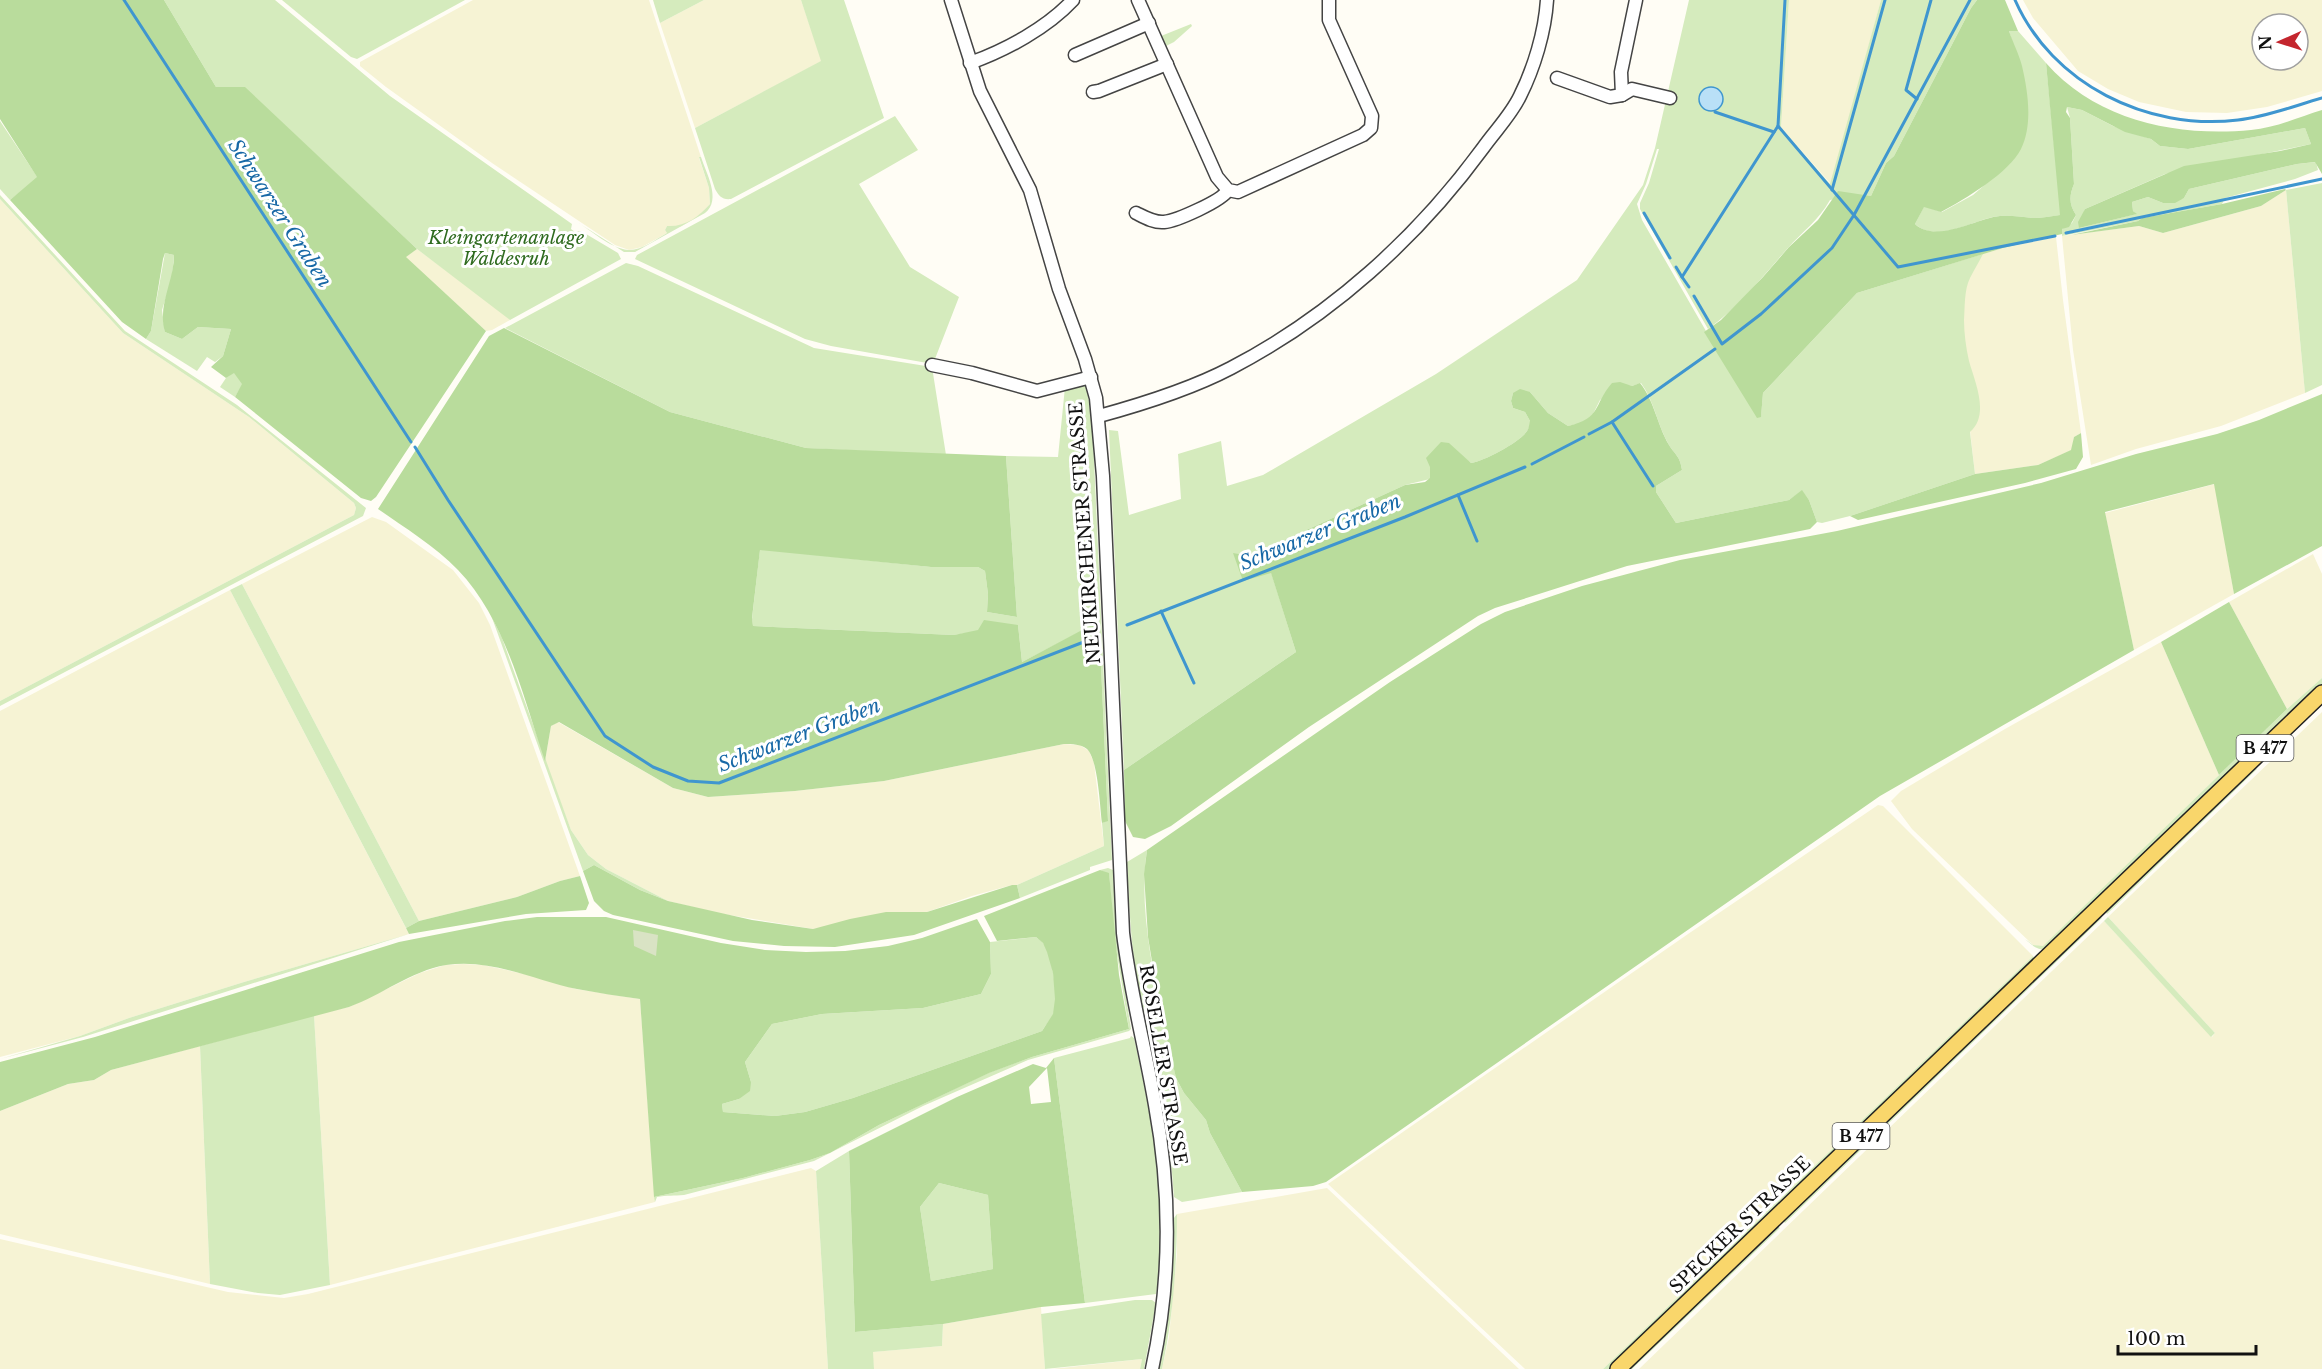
<svg xmlns="http://www.w3.org/2000/svg" width="2322" height="1369" font-family="'Libre Baskerville',serif">
<style>
.farmland{fill:#f6f3d4;fill-rule:evenodd}
.green{fill:#d5ebbd}
.forest{fill:#b9dc9c;fill-rule:evenodd}
.cemetery{fill:#d9e3c4}
.water{fill:#b9e0f7;stroke:#3f96cf;stroke-width:1.5}
.lines{fill:none;stroke-linecap:round;stroke-linejoin:round}
.stream{stroke:#3f96cf;stroke-width:3}
.minor-casing{stroke:#444;stroke-width:15}
.major-casing{stroke:#222;stroke-width:18}
.minor{stroke:#fff;stroke-width:12}
.major{stroke:#f9d66b;stroke-width:15}
.labels{text-anchor:middle;dominant-baseline:central;stroke-width:6;stroke-linejoin:round;paint-order:stroke}
.shield{fill:#fff;stroke:#585858;stroke-width:1.5}
.shield-label{font-size:16px;font-weight:bold;fill:#111}
.park-label{font-size:18px;font-style:italic;fill:#2f6b1f;stroke:#fff}
.street-label{font-size:18px;fill:#111;stroke:#fff}
.water-label{font-size:20px;font-style:italic;fill:#1768a6;stroke:#fff}
</style>
<rect width="100%" height="100%" fill="#fffdf5"/>
<g class="farmland">
<path d="M473,0H649L701,157L699,158L709,188L710,204L699,216L680,227L667,226L665,230L667,233L642,247L629,250L615,245L492,163L386,87L360,66V62Z"/>
<path d="M704,0H801L822,61L695,128L660,23Z"/>
<path d="M1789,0H1881L1831,184L1781,128Z"/>
<path d="M2023,0H2322V91L2267,107L2227,113L2186,112L2139,102L2108,89L2078,71L2033,18ZM2262,24H2298V60H2262Z"/>
<path d="M2286,190L2305,393L2221,426L2136,449L2091,465L2073,350L2062,236L2139,226L2163,233L2261,206Z"/>
<path d="M0,199L123,333L249,417L354,503L356,508L354,515L0,701Z"/>
<path d="M2056,237L2063,300L2081,433L2074,437L2072,450L2038,465L1975,474L1951,264L2003,248Z"/>
<path d="M417,249L503,313L510,320L492,330L486,331L405,257Z"/>
<path d="M2215,484L2234,594L2134,650L2105,513Z"/>
<path d="M372,517L386,522L453,570L479,603L490,625L580,876L560,881L517,897L419,921L242,584Z"/>
<path d="M2313,554L2322,574V678L2287,709L2229,602Z"/>
<path d="M230,590L409,934L244,982L129,1018L80,1036L0,1057V711Z"/>
<path d="M2161,642L2219,775L2043,947L2033,945L1912,829L1891,801L1901,791L2005,729Z"/>
<path d="M2322,712V1369H1639L2104,921L2212,1037L2215,1033L2108,917Z"/>
<path d="M558,722L673,788L708,797L795,791L884,781L1064,744L1080,745L1089,751L1094,763L1104,846L1017,885H1012L972,896L927,912L813,929L717,913L668,901L606,869L588,855L571,830L545,761L551,726Z"/>
<path d="M1878,805L1883,806L2033,956L1603,1369H1525L1328,1184L1688,934Z"/>
<path d="M463,964L483,965L529,975L576,989L640,999L655,1202L330,1285L314,1015L349,1007L420,973L445,965Z"/>
<path d="M200,1046L210,1284L0,1234V1111L68,1084L94,1080L111,1070Z"/>
<path d="M811,1168L816,1171L828,1369H0V1239L228,1292L284,1298L308,1294Z"/>
<path d="M1327,1188L1519,1369H1162L1169,1337L1177,1254V1214Z"/>
<path d="M1041,1307L1045,1369H874L872,1352L942,1346L943,1324Z"/>
<path d="M1142,1359L1140,1369H1052Z"/>
</g>
<g class="green">
<path d="M164,0H275L390,96L572,224L571,229L575,232L581,231L618,253L621,259L510,320L417,249L245,88L216,87Z"/>
<path d="M282,0H465L357,59L351,57Z"/>
<path d="M653,0H704L660,23Z"/>
<path d="M801,0H844L884,118L731,199C722,200 719,196 715,189L695,128L821,61Z"/>
<path d="M1689,0H1789L1781,128L1830,184L1881,0H1977L1971,8L1894,156L1886,163L1871,196L1861,195L1830,200C1818,221 1803,231 1787,249C1762,277 1739,307 1708,329L1640,209V203L1649,183L1659,149H1657L1646,184L1637,204L1642,220L1706,331L1705,333L1761,416L1763,393L1857,293L1983,254C1979,262 1974,270 1970,278C1964,290 1965,307 1964,320C1964,333 1966,348 1969,361C1975,382 1990,415 1970,432L1975,474L1850,516L1822,523L1817,522L1809,500L1802,491L1789,500L1676,523L1656,492V486L1682,470C1680,456 1676,456 1669,445C1657,425 1655,402 1641,383L1632,386L1625,385L1600,400L1592,416L1582,423L1568,426L1548,413L1530,392L1513,393L1511,401L1513,408L1525,412L1530,421C1530,424 1529,429 1527,431C1520,442 1484,461 1471,463L1463,457L1430,467V479L1405,485L1269,547L1244,555L1271,572L1296,652L1124,770L1109,430L1118,431L1129,515L1181,499L1178,454L1221,441L1227,486L1263,475L1436,374L1577,280L1643,185L1655,148Z"/>
<path d="M1191,24L1192,26L1174,42L1166,46L1161,36Z"/>
<path d="M2009,31H2018L2046,63L2061,215C2051,216 2042,218 2033,218C2022,217 2010,215 2000,216C1975,218 1938,245 1915,224L1924,206L1942,212L1973,195L2001,171L2012,41Z"/>
<path d="M2067,107L2082,110L2113,126L2151,139L2160,146L2188,149L2305,128L2311,144L2165,174L2085,209L2079,228L2136,214L2133,211L2132,202L2148,197L2163,203L2184,198L2189,189L2297,164L2316,162L2318,170L2295,179L2225,198L2222,204L2142,218L2138,221L2062,236V229L2072,223L2076,215C2069,204 2069,196 2074,184L2070,118Z"/>
<path d="M895,116L918,150L859,184L910,267L959,297L933,364L831,346L805,339L635,259L637,255Z"/>
<path d="M0,121L38,178L10,200L0,189Z"/>
<path d="M699,157H701C706,173 722,200 705,213L635,252H624L577,222C592,231 610,248 628,250C641,251 656,239 667,233L665,230L667,226C686,227 698,217 710,204L709,188Z"/>
<path d="M2322,183V385L2305,393L2286,190Z"/>
<path d="M0,195L125,331L237,405L366,508L363,516L0,706V701L354,515L356,508L354,503L249,417L123,333L0,199Z"/>
<path d="M165,253L174,255L172,278L162,310L165,332L182,339L198,327L231,329L223,356L215,362L207,357L197,371L146,339L151,331Z"/>
<path d="M626,263L638,266L814,348L932,367L946,455L806,448L670,412L505,328Z"/>
<path d="M234,372L243,384L235,397L220,387L226,378Z"/>
<path d="M1081,385L1087,386L1093,437L1112,860L1090,867V870L1020,898L1017,885L1104,846L1102,823L1108,820L1099,622L1022,662L1018,625L954,635L753,626L752,619L760,549L931,567H978L985,571L988,594L987,612L1017,617L1006,456L1058,457L1065,387Z"/>
<path d="M242,584L419,921L406,928L230,590Z"/>
<path d="M491,615L502,638L571,830L588,855L606,869L668,901L640,890L594,865L583,871Z"/>
<path d="M2322,678V688L2048,950C2037,950 2033,946 2025,939L2033,945L2043,946L2287,709Z"/>
<path d="M2252,766L2257,769L2107,914L2105,911Z"/>
<path d="M1147,850C1136,919 1162,1010 1176,1078L1184,1093L1206,1120L1210,1133L1242,1192L1182,1202L1174,1197L1169,1135L1145,1025L1148,1023C1131,971 1130,916 1127,862Z"/>
<path d="M1108,868L1113,870L1116,934L1131,1029L1129,1031L1028,1060L923,1106L814,1161L684,1195C674,1196 667,1195 657,1197L655,1202L654,1197L743,1178L810,1160L830,1153L879,1125L988,1073L1032,1057L1129,1029L1114,935L1109,874L1100,870Z"/>
<path d="M2100,917L2102,918L1785,1223L1781,1218Z"/>
<path d="M2108,917L2215,1033L2211,1037L2104,921Z"/>
<path d="M409,934L83,1037L0,1059L80,1036L129,1018L244,982Z"/>
<path d="M1036,937C1037,938 1043,942 1043,943C1053,956 1059,1001 1053,1015C1050,1020 1045,1026 1042,1031L853,1098L805,1112L775,1116L723,1112L722,1104L739,1099L751,1082L745,1062L772,1024L822,1014L923,1008L981,994L991,974L990,942Z"/>
<path d="M2033,956L2035,960L1612,1369H1603Z"/>
<path d="M314,1015L330,1285L280,1295L258,1293L210,1284L200,1046Z"/>
<path d="M1131,1036L1134,1038C1152,1120 1170,1209 1156,1294L1085,1303L1054,1058L1130,1038Z"/>
<path d="M849,1151L855,1332L943,1324L942,1346L873,1352L874,1369H828L816,1171Z"/>
<path d="M939,1183L988,1195L993,1269L931,1281L920,1207Z"/>
<path d="M1177,1214C1177,1266 1173,1317 1162,1369H1159C1171,1319 1173,1269 1174,1218Z"/>
<path d="M1774,1225L1780,1228L1632,1369H1625Z"/>
<path d="M1135,1300H1152L1156,1303L1144,1369H1140L1142,1359L1045,1369L1041,1314Z"/>
</g>
<g class="forest">
<path d="M0,0H164L216,87H245L417,249L406,257L486,331L376,497L371,501L361,498L235,397L242,384L234,373L226,378L211,367L223,356L231,329L198,327L182,339L165,332C157,305 174,282 174,255L165,253L163,259L151,331L146,339L122,322L10,200L37,177L0,119Z"/>
<path d="M1977,0H2005L2018,31H2009C2013,43 2019,54 2022,66C2028,92 2033,124 2021,149C2010,172 1964,200 1941,212L1924,207L1915,224C1936,244 1977,218 2000,216C2010,215 2022,217 2033,218C2042,218 2051,216 2060,215L2046,63C2097,121 2177,137 2251,130C2275,128 2299,117 2322,110V174L2315,162L2297,164L2189,189L2184,198L2175,203H2163L2148,197L2132,202L2133,211L2137,214L2079,228L2078,222L2085,209L2184,166L2280,151L2311,144L2305,128L2188,149L2160,146L2151,139L2125,132L2082,110L2067,107L2066,112L2070,118L2074,184C2069,196 2069,204 2076,215L2069,227L2062,229V234L2003,248L1857,293L1763,393L1761,417L1757,418L1704,332L1721,320L1763,277L1789,247L1818,220L1838,191L1871,196L1886,163L1894,156L1971,8Z"/>
<path d="M2285,189L2286,190L2261,206L2163,233L2139,226L2071,235L2138,221L2142,218L2222,204Z"/>
<path d="M504,328L670,412L806,448L1006,456L1017,617L987,612L988,594L985,571L978,567H931L760,550L752,618L753,626L954,635L978,630L984,620L1018,625L1022,662L1099,621L1108,821L1102,823C1100,807 1098,759 1087,749C1080,744 1073,744 1064,744L884,781L795,791L708,797L673,788L559,722L551,726L545,761C523,697 506,620 458,570C435,546 405,528 378,509L489,336Z"/>
<path d="M1620,382L1632,386L1640,383C1655,402 1657,425 1669,445C1676,456 1680,456 1682,470L1656,486V492L1676,523L1789,500L1802,490L1809,500L1817,522L1810,529L1627,566L1495,608L1478,616L1309,727L1171,826L1145,839L1133,837L1125,821L1124,770L1296,652L1271,573L1243,581L1233,553L1244,555L1269,547L1405,485L1425,482L1430,478V467L1426,458L1441,442L1449,443L1471,463C1484,461 1520,442 1527,431C1529,429 1529,424 1530,421L1525,412L1513,408L1511,401L1513,393L1520,389L1530,392L1548,413L1568,426C1602,418 1593,405 1612,383Z"/>
<path d="M2322,394V546L2234,594L2214,484L2105,512L2134,650L1880,796L1326,1182L1313,1186L1242,1192L1210,1133L1206,1120L1184,1093L1176,1078L1159,1004L1148,937L1144,874L1147,850L1390,682L1481,624L1505,612L1582,586L1680,560L1837,531L2041,483L2136,454L2217,434L2259,420Z"/>
<path d="M2081,433L2083,457L2076,469L2025,483L1858,520L1850,516L1975,474L2038,465L2071,450L2074,437Z"/>
<path d="M2229,602L2287,709L2219,775L2161,642Z"/>
<path d="M594,865L640,890L668,901L752,920L813,929L850,919L886,912H927L1012,885H1017L1020,898L914,935L835,947L784,946L733,941L613,915L604,911L594,901L583,871Z"/>
<path d="M1100,870L1109,873L1119,975L1129,1029L1032,1057L989,1073L879,1125L830,1153L810,1160L743,1178L654,1197L640,999C619,996 598,993 577,989C534,980 491,958 446,965C411,971 382,995 349,1007L111,1070L94,1080L68,1084L0,1111V1062L95,1037L399,942L505,921L537,917H606L721,943L765,950L806,952L845,951L888,946L922,938L977,919L990,942L991,974L981,994L923,1008L822,1014L772,1024L745,1062L751,1082L750,1091L739,1099L722,1104L723,1112L775,1116L805,1112L853,1098L1042,1031L1053,1014L1055,999L1053,973L1047,952L1043,943L1036,937L997,941L984,916Z"/>
<path d="M580,876L589,903L586,910L526,914L409,934L406,928L419,921L517,897L560,881Z"/>
<path d="M1054,1058L1085,1303L1041,1307L943,1324L855,1332L849,1151L957,1097L1033,1064L1046,1068ZM1047,1068L1051,1102L1031,1104L1029,1087ZM939,1183L988,1195L993,1269L931,1281L920,1207Z"/>
</g>
<path class="cemetery" d="M633,930L658,935L656,956L634,946Z"/>
<circle class="water" cx="1711" cy="99" r="12"/>
<g class="lines">
<g class="stream">
<path d="M124,0L411,442"/>
<path d="M2015,0C2052,84 2147,131 2238,120C2266,117 2294,106 2322,98"/>
<path d="M1917,99L1906,90L1931,0"/>
<path d="M1715,112L1774,132"/>
<path d="M1778,126L1898,267L2055,236"/>
<path d="M1832,190L1885,0"/>
<path d="M1644,213L1670,258"/>
<path d="M2066,233L2322,179"/>
<path d="M1676,267L1682,277"/>
<path d="M1689,287L1682,277L1778,126L1785,0"/>
<path d="M1694,296L1722,344L1761,314L1832,248L1854,215L1970,0"/>
<path d="M1612,422L1653,486"/>
<path d="M1589,434L1612,422L1715,349"/>
<path d="M415,447L448,500L605,736L653,767L688,781L719,783L1094,638"/>
<path d="M1532,464L1584,437"/>
<path d="M1458,495L1477,541"/>
<path d="M1161,611L1194,683"/>
<path d="M1127,625L1405,517L1525,467"/>
</g>
<defs>
<g id="minor">
<path d="M951,0L980,91L1030,190L1059,289L1085,359L1096,398L1103,476L1123,933C1130,991 1145,1047 1155,1105C1171,1192 1171,1282 1152,1369"/>
<path d="M1138,0L1217,177L1228,190L1238,192L1363,135L1371,128L1372,116L1329,20V0"/>
<path d="M1075,55L1149,23"/>
<path d="M970,63C1006,50 1047,28 1073,0"/>
<path d="M1557,78L1610,97L1622,95L1632,89L1670,98"/>
<path d="M1093,92L1099,91L1167,64"/>
<path d="M1622,95L1621,72L1636,0"/>
<path d="M1136,213C1144,217 1154,223 1164,222C1176,221 1222,201 1228,190"/>
<path d="M932,365L972,373L1037,391L1091,377"/>
<path d="M1099,416C1143,404 1191,389 1231,368C1331,316 1417,238 1483,148C1495,131 1511,115 1520,96C1534,68 1545,32 1547,0"/>
</g>
<path id="major" d="M1618,1369L2322,693"/>
</defs>
<use href="#minor" class="minor-casing"/>
<use href="#major" class="major-casing"/>
<use href="#minor" class="minor"/>
<use href="#major" class="major"/>
</g>
<g class="labels">
<g class="shield">
<rect x="2236.5" y="735" width="57" height="26" rx="4.5"/>
<rect x="1832.5" y="1123" width="57" height="26" rx="4.5"/>
</g>
<g class="shield-label">
<text x="2265" y="748">B 477</text>
<text x="1861" y="1136">B 477</text>
</g>
<g class="park-label">
<text x="506" y="238">Kleingartenanlage<tspan x="506" dy="21">Waldesruh</tspan></text>
</g>
<g class="street-label">
<text transform="translate(1085 533) rotate(-94)">NEUKIRCHENER STRASSE</text>
<text transform="translate(1163 1065) rotate(80)">ROSELLER STRASSE</text>
<text transform="translate(1740 1225) rotate(-44)">SPECKER STRASSE</text>
</g>
<g class="water-label">
<text transform="translate(280 213) rotate(57)">Schwarzer Graben</text>
<text transform="translate(1320 532) rotate(-22)">Schwarzer Graben</text>
<text transform="translate(799 735) rotate(-21)">Schwarzer Graben</text>
</g>
</g>
<g transform="translate(2280 42) rotate(267)"><circle r="28" fill="#ffffff" stroke="#a0a0a0" stroke-width="1.5"/>
<path d="M0-4.5L10 22L0 15L-10 22Z" fill="#c4262e"/>
<text y="-9" font-size="16" font-weight="bold" text-anchor="middle" fill="#111111">N</text>
</g>
<path d="M2118 1345v9h138v-9" fill="none" stroke="#111111" stroke-width="3"/>
<text x="2127" y="1345" font-size="18" fill="#111111" stroke="#ffffff" stroke-width="4.5" paint-order="stroke">100 m</text>
</svg>
